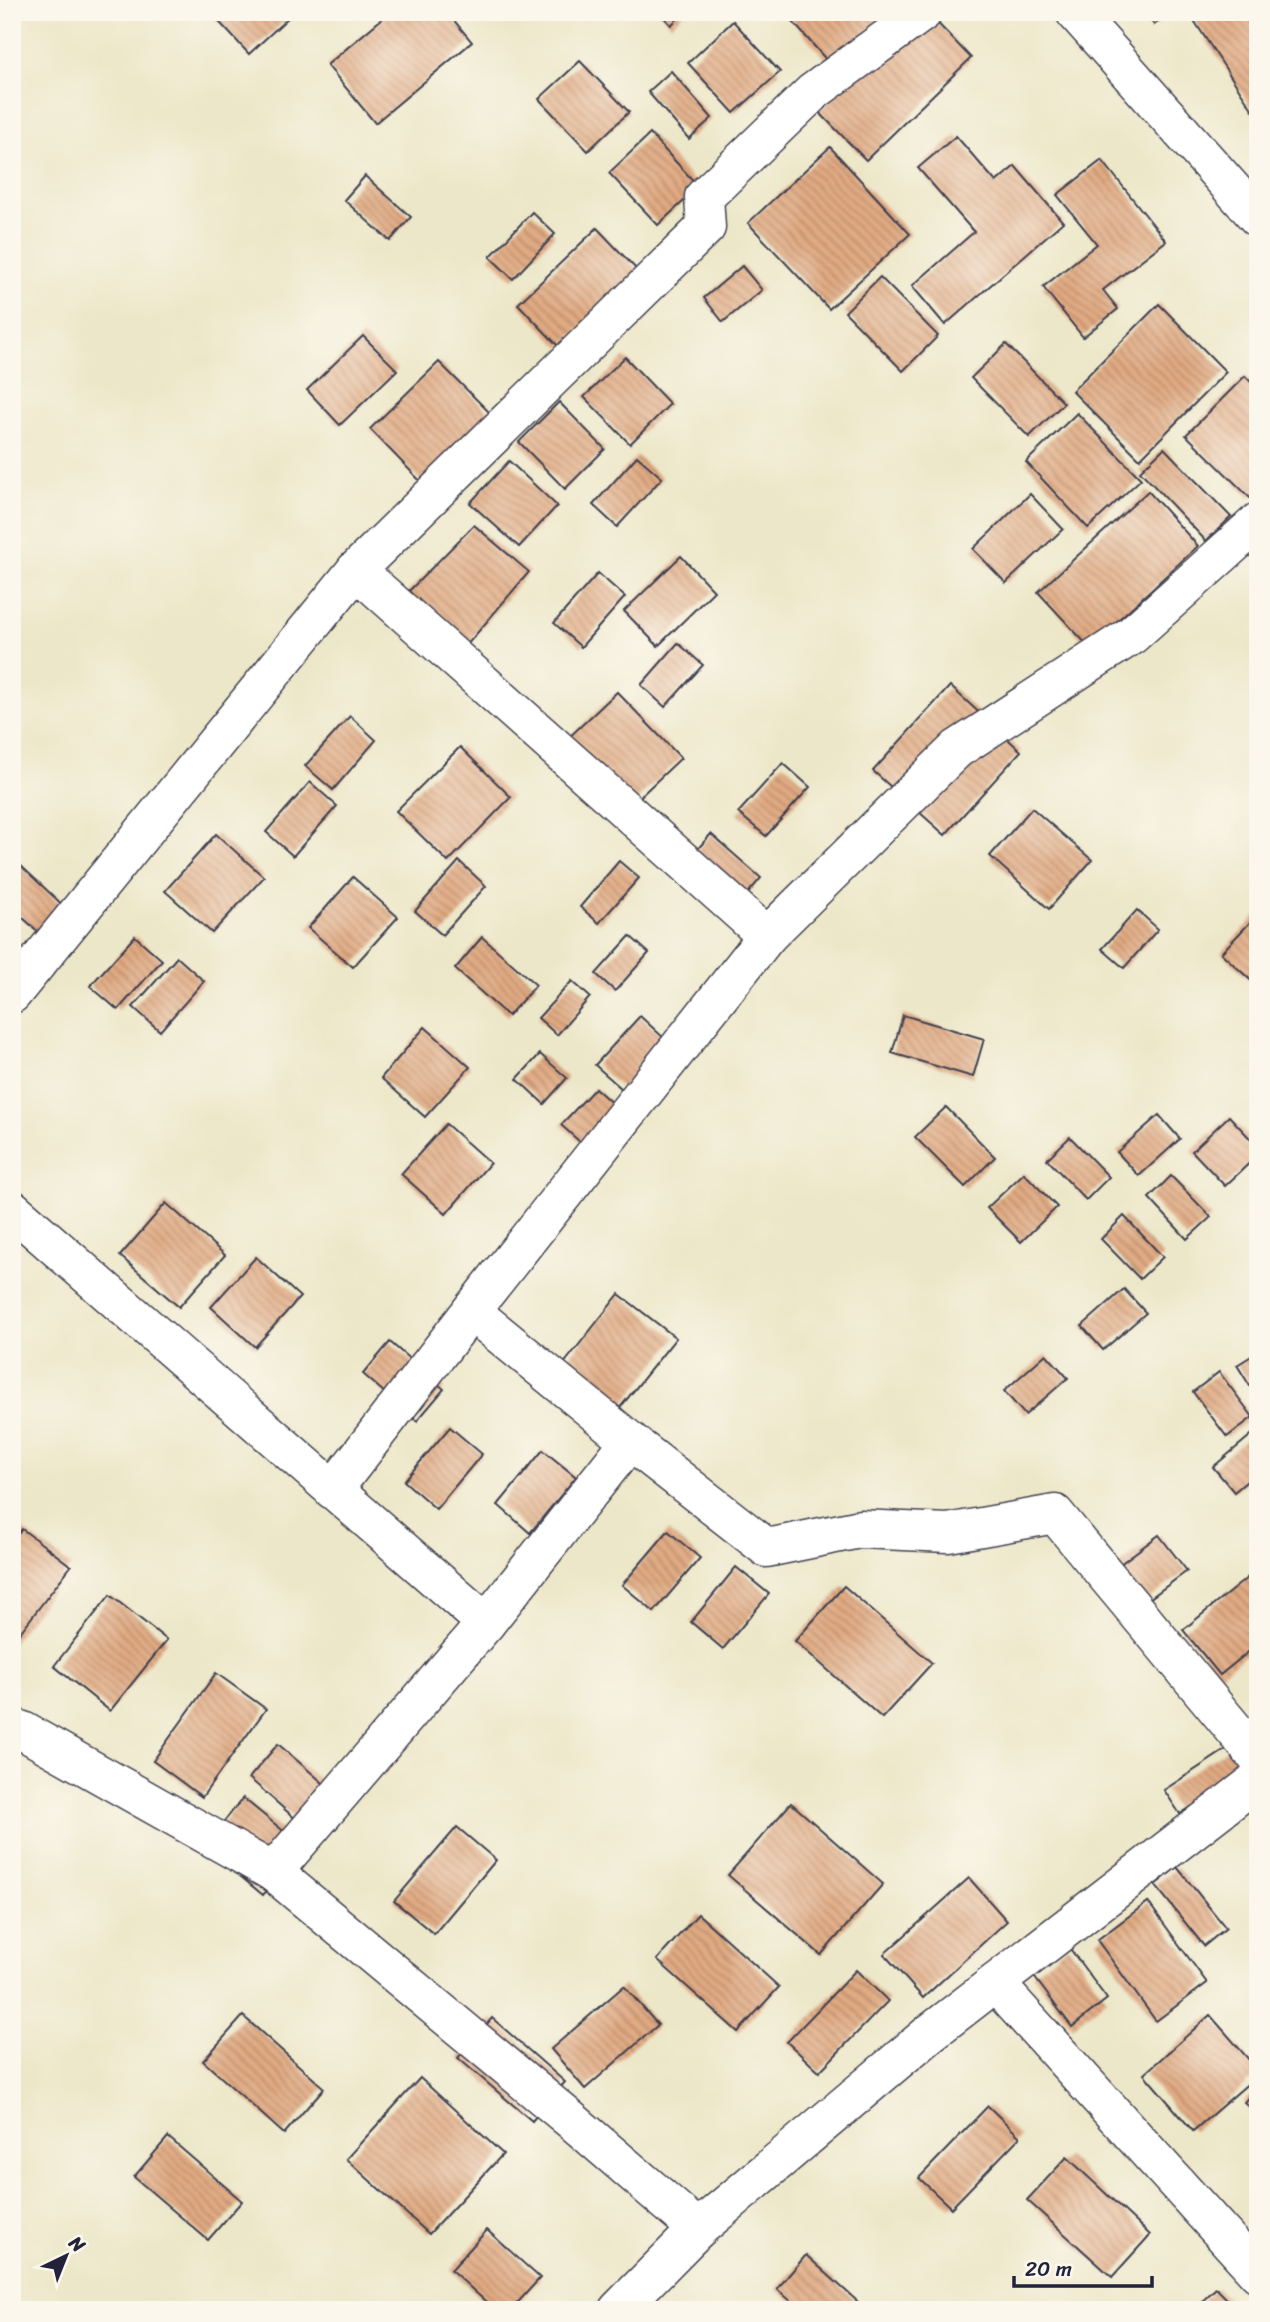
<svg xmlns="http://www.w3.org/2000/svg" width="1270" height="2322" font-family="Sriracha,sans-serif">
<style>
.building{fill:url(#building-back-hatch)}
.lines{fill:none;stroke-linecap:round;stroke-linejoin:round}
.minor-casing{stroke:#404050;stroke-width:41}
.tertiary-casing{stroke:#404050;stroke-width:41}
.minor{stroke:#fff;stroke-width:38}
.tertiary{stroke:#fff;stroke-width:38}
</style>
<defs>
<pattern id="building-back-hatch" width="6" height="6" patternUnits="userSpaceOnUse" patternTransform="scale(1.75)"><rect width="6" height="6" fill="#e1aa82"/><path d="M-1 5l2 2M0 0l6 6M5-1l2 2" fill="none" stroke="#b68a6c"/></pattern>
</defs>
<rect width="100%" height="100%" fill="#fbf7ec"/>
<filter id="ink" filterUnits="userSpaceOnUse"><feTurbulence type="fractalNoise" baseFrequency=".0143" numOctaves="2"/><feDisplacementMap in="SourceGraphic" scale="14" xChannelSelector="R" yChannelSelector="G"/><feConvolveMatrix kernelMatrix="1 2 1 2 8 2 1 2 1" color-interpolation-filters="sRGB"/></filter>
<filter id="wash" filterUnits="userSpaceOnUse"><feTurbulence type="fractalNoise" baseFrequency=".00686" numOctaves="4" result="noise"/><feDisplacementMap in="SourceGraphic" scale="28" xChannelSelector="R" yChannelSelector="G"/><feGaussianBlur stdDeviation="1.57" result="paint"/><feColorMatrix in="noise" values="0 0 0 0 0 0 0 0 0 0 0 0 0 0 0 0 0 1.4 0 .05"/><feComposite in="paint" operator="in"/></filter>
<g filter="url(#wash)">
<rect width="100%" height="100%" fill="#ede7c9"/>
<g id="blocks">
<g class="building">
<path d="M210,12H287L290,16L249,54Z"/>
<path d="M390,12H447L472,42L375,123L327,65Z"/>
<path d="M659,12H685L671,25Z"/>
<path d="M784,12H889L830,64Z"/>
<path d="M927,12L971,58L866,160L818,111Z"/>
<path d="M1145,12H1171L1154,25Z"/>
<path d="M1191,12H1258V118L1189,13Z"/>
<path d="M733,21L780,72L734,113L688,63Z"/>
<path d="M580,61L629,112L588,151L539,99Z"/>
<path d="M671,71L712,118L689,139L648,92Z"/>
<path d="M650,134L699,187L658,225L609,173Z"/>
<path d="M956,136L996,182L1015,166L1063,222L945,325L912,286L974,232L918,168Z"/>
<path d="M830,147L910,234L829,309L748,223Z"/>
<path d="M1102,160L1166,241L1103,290L1118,309L1083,337L1043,287L1097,244L1057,195Z"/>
<path d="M365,176L411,217L390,241L344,200Z"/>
<path d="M532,212L555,234L513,279L490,257Z"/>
<path d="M597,228L639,272L560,348L518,304Z"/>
<path d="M742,266L762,290L723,322L704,298Z"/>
<path d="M880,277L938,336L903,371L845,312Z"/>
<path d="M1159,304L1226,372L1140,459L1072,391Z"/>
<path d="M363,336L397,370L340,425L307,390Z"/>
<path d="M1006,344L1064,403L1029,437L971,378Z"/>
<path d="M625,357L670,404L630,444L584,397Z"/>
<path d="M439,362L495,418L425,486L370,429Z"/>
<path d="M1245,376L1258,389V491L1250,498L1186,435Z"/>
<path d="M559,402L605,449L565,489L519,442Z"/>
<path d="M1077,413L1141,479L1088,528L1026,462Z"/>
<path d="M1164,448L1231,517L1206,541L1140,471Z"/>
<path d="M637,456L662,478L617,527L593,505Z"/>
<path d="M509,461L557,506L519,547L470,503Z"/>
<path d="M1148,491L1198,546L1089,647L1038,592Z"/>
<path d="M1030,494L1063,529L1006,583L973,549Z"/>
<path d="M474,525L529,572L466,646L406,594Z"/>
<path d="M681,556L714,591L658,646L624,611Z"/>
<path d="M598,573L625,597L581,647L554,623Z"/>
<path d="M678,643L703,665L665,707L641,685Z"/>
<path d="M950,686L1021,751L945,835L873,771Z"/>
<path d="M617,692L681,758L628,808L565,741Z"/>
<path d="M350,716L376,740L333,790L305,766Z"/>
<path d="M460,747L511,797L448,862L396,811Z"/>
<path d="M783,763L810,787L766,836L738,813Z"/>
<path d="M310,782L337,806L293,856L266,832Z"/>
<path d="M1032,808L1092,860L1049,909L990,856Z"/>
<path d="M216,834L264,877L212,933L165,891Z"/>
<path d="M711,834L761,878L738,905L687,861Z"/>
<path d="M459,861L486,886L442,935L415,911Z"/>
<path d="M619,861L639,878L599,923L580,907Z"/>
<path d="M19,864L68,910L43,936L12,908V871Z"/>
<path d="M353,877L398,917L353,967L308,928Z"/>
<path d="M1137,910L1158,929L1124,968L1102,949Z"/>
<path d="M1256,916L1258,917V983L1256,985L1221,953Z"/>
<path d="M135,936L162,960L118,1010L90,986Z"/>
<path d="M630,936L649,953L615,991L596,974Z"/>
<path d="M482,937L536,985L508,1016L455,969Z"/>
<path d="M177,957L204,981L160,1031L133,1007Z"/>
<path d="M572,981L590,997L557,1035L538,1018Z"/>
<path d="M903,1015L984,1039L973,1077L892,1053Z"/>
<path d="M640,1016L666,1040L622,1089L595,1065Z"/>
<path d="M425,1027L470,1067L425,1117L381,1078Z"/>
<path d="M540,1054L567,1078L544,1104L517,1079Z"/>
<path d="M595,1088L614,1105L580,1142L561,1125Z"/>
<path d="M946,1107L995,1157L965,1187L915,1137Z"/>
<path d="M1159,1115L1180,1139L1139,1176L1117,1152Z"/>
<path d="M1229,1116L1258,1147V1155L1225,1186L1192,1151Z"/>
<path d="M446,1124L490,1163L446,1214L401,1174Z"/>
<path d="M1070,1137L1109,1177L1086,1200L1047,1159Z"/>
<path d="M1024,1173L1057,1207L1021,1242L987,1208Z"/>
<path d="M1171,1176L1211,1217L1187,1239L1149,1198Z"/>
<path d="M166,1203L225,1255L179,1307L120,1256Z"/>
<path d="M1124,1216L1163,1257L1140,1279L1101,1239Z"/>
<path d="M256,1257L300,1297L255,1347L211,1307Z"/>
<path d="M1124,1289L1146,1313L1103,1350L1082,1326Z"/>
<path d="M619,1294L676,1338L619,1409L563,1365Z"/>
<path d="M390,1342L444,1389L417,1421L363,1374Z"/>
<path d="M1258,1352V1399L1237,1365Z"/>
<path d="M1046,1354L1068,1378L1025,1415L1004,1391Z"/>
<path d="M1219,1372L1253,1417L1227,1437L1193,1392Z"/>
<path d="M450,1427L482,1454L436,1509L404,1481Z"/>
<path d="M1256,1431L1258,1434V1472L1234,1492L1213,1467Z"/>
<path d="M543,1450L576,1477L530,1533L498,1505Z"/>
<path d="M22,1529L71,1566L12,1643V1542Z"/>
<path d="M668,1531L700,1558L654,1612L622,1585Z"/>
<path d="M1159,1535L1187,1571L1138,1607L1111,1571Z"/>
<path d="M736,1567L769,1594L723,1649L691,1622Z"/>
<path d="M1258,1569V1644L1220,1675L1183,1630Z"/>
<path d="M844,1586L932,1663L882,1718L795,1641Z"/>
<path d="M110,1595L167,1640L110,1711L54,1666Z"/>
<path d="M216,1673L266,1709L202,1797L153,1761Z"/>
<path d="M278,1744L337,1795L307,1829L249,1778Z"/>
<path d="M1230,1747L1246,1772L1180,1814L1164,1790Z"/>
<path d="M243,1798L303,1847L263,1895L204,1846Z"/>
<path d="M791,1803L883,1884L821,1955L728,1875Z"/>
<path d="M457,1827L496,1860L434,1934L394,1901Z"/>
<path d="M1177,1867L1226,1928L1204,1946L1155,1885Z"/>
<path d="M969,1878L1007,1921L923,1998L884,1954Z"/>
<path d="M1148,1902L1207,1983L1156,2021L1097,1940Z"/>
<path d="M698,1914L779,1987L738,2032L657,1960Z"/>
<path d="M1068,1946L1107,1999L1072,2027L1032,1974Z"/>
<path d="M856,1970L888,2001L819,2072L787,2042Z"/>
<path d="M624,1986L658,2025L585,2089L551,2049Z"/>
<path d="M1210,2015L1258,2070V2075L1193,2131L1144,2074Z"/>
<path d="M243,2016L324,2088L284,2134L203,2061Z"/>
<path d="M492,2018L565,2082L532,2121L458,2058Z"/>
<path d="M420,2078L503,2154L429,2234L346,2159Z"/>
<path d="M1258,2088V2115L1244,2102Z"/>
<path d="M988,2106L1020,2137L951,2208L919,2178Z"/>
<path d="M168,2137L242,2201L208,2240L134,2177Z"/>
<path d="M1067,2157L1150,2235L1112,2277L1027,2200Z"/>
<path d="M487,2230L540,2278L511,2310H495L451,2270Z"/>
<path d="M806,2255L867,2310H801L777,2289Z"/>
<path d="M1216,2288L1238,2310H1193Z"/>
</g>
</g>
</g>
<g filter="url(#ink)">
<use href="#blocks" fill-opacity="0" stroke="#404050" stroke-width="2"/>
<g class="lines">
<defs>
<g id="minor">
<path d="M356,570L767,936L957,749L1132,635L1258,522"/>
<path d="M12,994L356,570L706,227L704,197L813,92L923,12"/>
<path d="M12,1209L486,1623"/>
<path d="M471,1311L767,936"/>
<path d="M630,1441L767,1548L860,1529L948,1533L1055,1514L1258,1758"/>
<path d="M12,1727L23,1731L273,1872L577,2125L698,2229L929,2034L1258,1780"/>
<path d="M273,1872L486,1623L630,1441L471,1311L333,1490"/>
<path d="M995,1983L1258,2273"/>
<path d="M618,2310L698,2229"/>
</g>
<path id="tertiary" d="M1075,12L1258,218"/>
</defs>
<use href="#minor" class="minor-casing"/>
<use href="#tertiary" class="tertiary-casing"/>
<use href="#minor" class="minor"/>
<use href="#tertiary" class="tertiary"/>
</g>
</g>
<rect width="1270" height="2322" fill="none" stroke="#fbf7ec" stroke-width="42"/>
<g transform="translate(66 2256) rotate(43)" stroke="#fbf7ec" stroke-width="5" paint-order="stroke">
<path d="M0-5L12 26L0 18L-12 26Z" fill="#22223b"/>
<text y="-10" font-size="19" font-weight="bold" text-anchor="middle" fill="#22223b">N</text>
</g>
<path d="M1014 2276v10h138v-10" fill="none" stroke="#22223b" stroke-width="3.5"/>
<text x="1025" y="2276" font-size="21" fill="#22223b" stroke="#fbf7ec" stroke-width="5" paint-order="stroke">20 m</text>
</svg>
